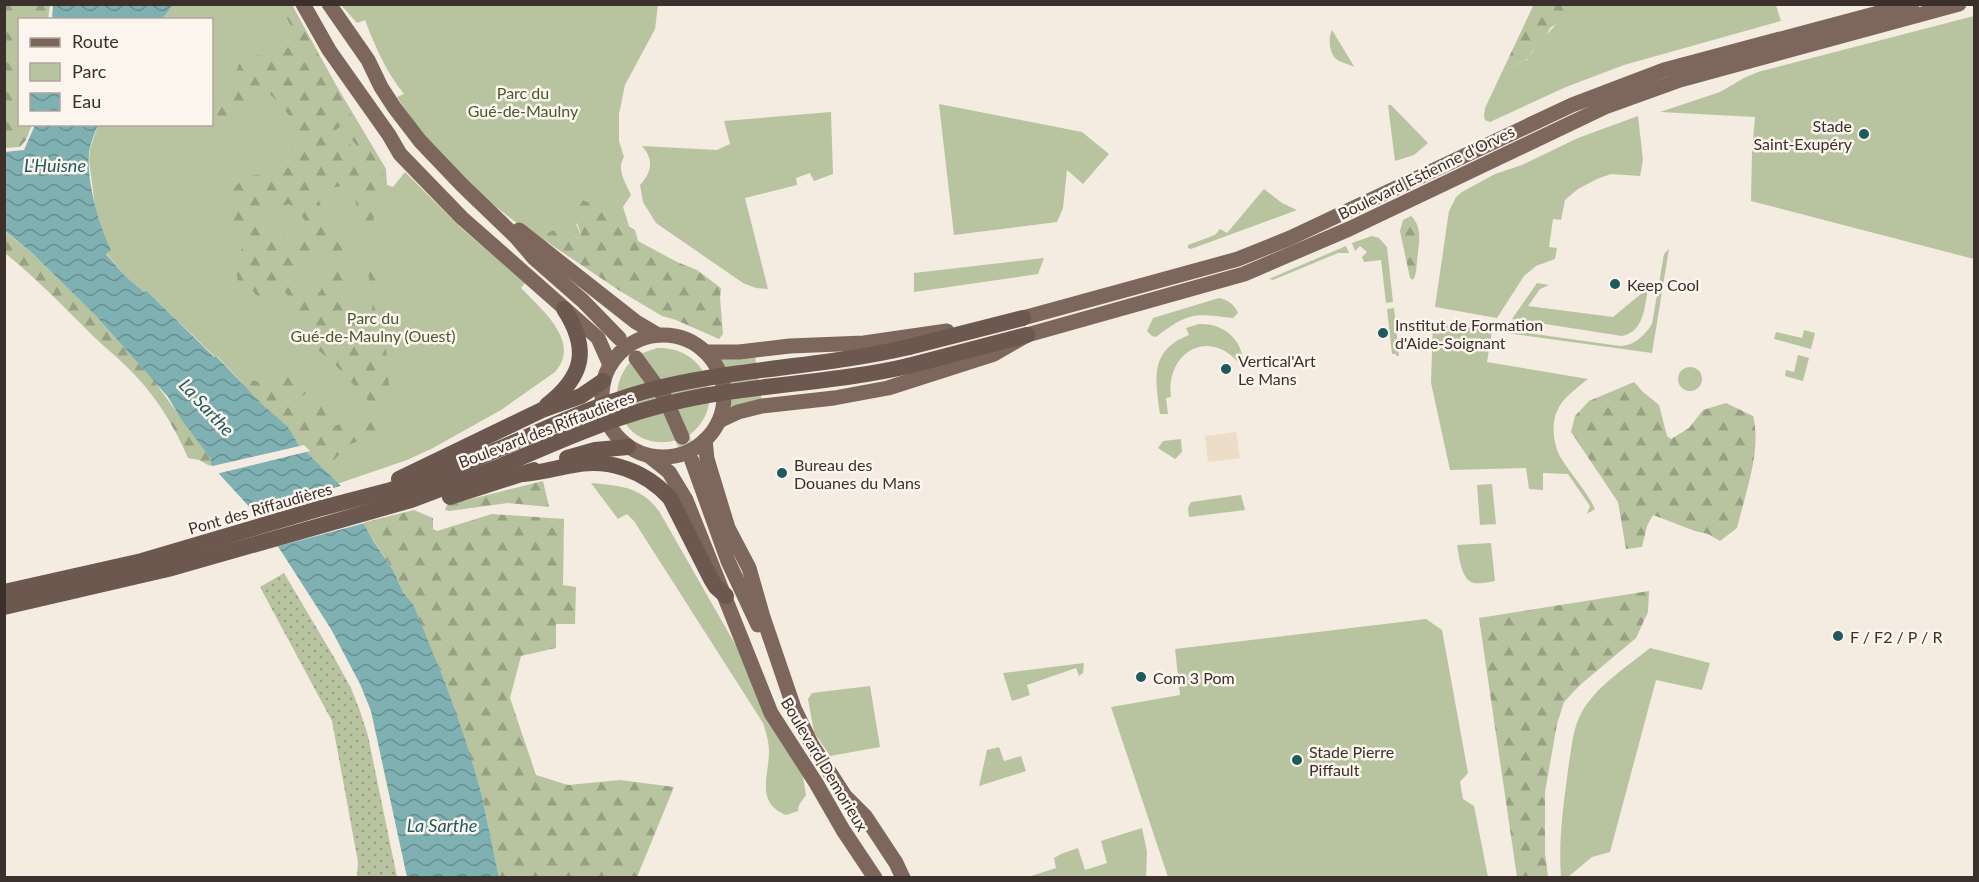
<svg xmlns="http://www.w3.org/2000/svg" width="1979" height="882" font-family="Lato,sans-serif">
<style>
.green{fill:#b8c4a0}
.forest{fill:url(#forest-firs);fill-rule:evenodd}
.garden{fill:url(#garden-dots)}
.plaza{fill:#ecdcc8}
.water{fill:url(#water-waves)}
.pier{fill:#f4ebe1}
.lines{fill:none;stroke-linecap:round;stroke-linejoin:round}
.primary-tunnel{stroke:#cfc6bd;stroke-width:15;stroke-dasharray:15 8;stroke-linecap:butt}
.primary{stroke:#7d675c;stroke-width:15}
.trunk{stroke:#6c584f;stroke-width:16}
.trunk-bridge{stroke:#6c584f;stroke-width:16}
.poi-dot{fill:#1f5a5e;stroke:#fbf5ee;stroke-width:2}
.labels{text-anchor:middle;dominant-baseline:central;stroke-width:5;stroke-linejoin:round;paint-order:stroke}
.park-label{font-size:16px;fill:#4a5a2e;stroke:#fbf5ee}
.poi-label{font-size:16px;fill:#3b302b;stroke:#fbf5ee;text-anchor:start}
.street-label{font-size:16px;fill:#3b302b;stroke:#fbf5ee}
.water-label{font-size:18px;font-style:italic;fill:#1f5a5e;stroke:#fbf5ee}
</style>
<defs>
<pattern id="forest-firs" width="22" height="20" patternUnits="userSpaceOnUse" patternTransform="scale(1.5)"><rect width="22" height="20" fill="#b8c4a0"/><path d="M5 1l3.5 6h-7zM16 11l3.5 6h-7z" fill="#97a083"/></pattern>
<pattern id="garden-dots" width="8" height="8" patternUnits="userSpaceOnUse" patternTransform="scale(1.5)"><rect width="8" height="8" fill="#b8c4a0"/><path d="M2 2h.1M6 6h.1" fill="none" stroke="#97a083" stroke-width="1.8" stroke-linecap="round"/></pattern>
<pattern id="water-waves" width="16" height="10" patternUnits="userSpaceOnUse" patternTransform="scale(1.5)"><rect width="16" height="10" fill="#7fb0b2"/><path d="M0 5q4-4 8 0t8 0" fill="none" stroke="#699091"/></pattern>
</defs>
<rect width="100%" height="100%" fill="#f4ebe1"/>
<g class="green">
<path d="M173,5H292L336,85L386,169L387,185L393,187L405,172L460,227L525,283L521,288C541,309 582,342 555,372L501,410L433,448L407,460L337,484L217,356L215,357L147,291L144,292L124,275L106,253L104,237L95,206L89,160L90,149L98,125L212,124V20L162,19Z"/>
<path d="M341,5H658L655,29L625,85L619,114V141L624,157C616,170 626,183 631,195L623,207L629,226C622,222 618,221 610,219C604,217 599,210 595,205L576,224L581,235L578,238L573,235L545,239L547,242L545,245L469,186L424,136L397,97L404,94C386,72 375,46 365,20L357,23Z"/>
<path d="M1573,5H1776L1781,21L1624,65L1566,87L1490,122L1485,120L1484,115L1485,108L1502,72L1524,60H1528C1534,45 1547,35 1557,23C1563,18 1567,10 1573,5Z"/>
<path d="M1974,16V259L1751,201L1752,152L1755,117L1660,112L1720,92L1744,78L1758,72Z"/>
<path d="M1332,30L1352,63L1354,67C1349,64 1339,62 1336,59C1329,52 1328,38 1332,30Z"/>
<path d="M939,104L1082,132L1109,154L1083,184L1067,170L1063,208L1057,222L954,235Z"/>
<path d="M1388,105H1391L1428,143L1414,155L1395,161Z"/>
<path d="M831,112L833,174L814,181L810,173L796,178L797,185L745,198L768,289L756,288L743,283L656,223L643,202L640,185C652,172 654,159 642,146L717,150L730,144L724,121Z"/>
<path d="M1638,116L1643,160L1640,176L1611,174L1597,179L1578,189L1565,200L1561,220L1553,219L1549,247L1557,248L1555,259L1536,266L1524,276L1497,318L1435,307L1449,211L1456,197L1462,192L1495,174L1522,165L1578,138Z"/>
<path d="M1264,189L1282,203L1297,210L1191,249L1188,248V245L1215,235L1220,229L1227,233Z"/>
<path d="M1372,236L1379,238L1387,247L1393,302L1386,303L1381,260L1364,262L1362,257L1367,252L1360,246L1355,251L1352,243Z"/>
<path d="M1346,246L1349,253H1338L1273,280L1269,279Z"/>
<path d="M1669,249L1652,353L1492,331L1487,362L1588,379C1567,396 1551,406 1554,436C1555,443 1557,452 1561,458C1572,476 1586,490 1595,509L1587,514L1590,506L1568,474L1543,473V490L1529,489L1526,468L1450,470L1431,383L1433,322L1492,331L1498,329L1620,346C1634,346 1644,336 1652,324L1664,254Z"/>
<path d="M1044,258L1038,274L914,292V273Z"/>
<path d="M1537,283L1549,285L1540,289L1528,306L1613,317L1648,288C1645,306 1644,332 1622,336L1512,319Z"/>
<path d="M1219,298C1228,300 1234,304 1238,313L1233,318C1193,313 1189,312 1156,337L1152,336L1147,331L1153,318Z"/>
<path d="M1394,308L1399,356H1396V354H1392L1387,309Z"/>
<path d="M1199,324C1221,323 1239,336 1243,358L1238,362C1207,327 1165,354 1171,397L1166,398L1168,414H1160C1156,380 1148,351 1189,335L1186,328Z"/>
<path d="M1804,330L1815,333L1811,349L1774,339L1776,332L1802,338Z"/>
<path d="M657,348C708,346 729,406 688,436L640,354Z"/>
<path d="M1798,355L1809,358L1803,381L1785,376L1786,370L1794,372Z"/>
<path d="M755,356L762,403L729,412C730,393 728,377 720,359Z"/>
<path d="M631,361L659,400L677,440C627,454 598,398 631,361Z"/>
<circle cx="1690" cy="379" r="12"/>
<path d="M1181,439L1182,452L1175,459L1158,448L1163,441Z"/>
<path d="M591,483C620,486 640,486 659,511L747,665L802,771L806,795L799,805L798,811L786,815C755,802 769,777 769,751C769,742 766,732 763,723L634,521L627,514L618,519Z"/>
<path d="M1492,484L1496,524L1480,525L1477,485Z"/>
<path d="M1241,495L1245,510L1189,517L1188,508L1191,502Z"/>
<path d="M1491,543L1495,581C1489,582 1477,585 1471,582C1461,577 1459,555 1457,545Z"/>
<path d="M1426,619L1442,630L1468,773L1460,782L1463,799L1474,806L1488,877H1168L1111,707L1180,695L1175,649Z"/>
<path d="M1650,648L1710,663L1702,690L1656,680L1610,852L1592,857L1568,877H1561C1558,839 1564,801 1569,763C1572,746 1573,726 1583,710C1599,684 1627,667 1650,648Z"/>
<path d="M1084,663L1083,673L1079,676L1076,668L1027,685L1030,695L1012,701L1003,673Z"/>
<path d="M870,686L880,747L830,756L814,732L808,699L812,693Z"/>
<path d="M999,747L1004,761L1021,756L1026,771L979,786L987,750Z"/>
<path d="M1142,828L1147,852L1146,877H1028L1056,868L1054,858L1061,854L1078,848L1085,870L1107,863L1101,841Z"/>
</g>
<g class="forest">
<path d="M5,4L50,5L48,19L20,20V124L32,125L26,140L20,147L5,148Z"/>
<path d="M1534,4L1573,5L1561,21L1550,28L1544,39L1531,52L1530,59L1524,60L1502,72Z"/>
<path d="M280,5H292L349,112L383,170V187L375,206L373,228C350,218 361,204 351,187C337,185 328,187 318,199L330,227L340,230L348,242L342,251C327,252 320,252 311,264L300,265L296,263L291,269L298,282L302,285L304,295L315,298L321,290V283L325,275L339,266C346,270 347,276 349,283C345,288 344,300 348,306C350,309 353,310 355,313V320L365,324C378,317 370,286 368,273L371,271L380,275L389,385C388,394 387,403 378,408L373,406L332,361L306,341L295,322L296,305L278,284L262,297L259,298L251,289C243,290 236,282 237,273C238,269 240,269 241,264C242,260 241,254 241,250L246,243L226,216C229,208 227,196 232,190C236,185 244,178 251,176C256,174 262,175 269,173C287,165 301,138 291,119C286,110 277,101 270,94L258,93C247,112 240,126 217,119L215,116L242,58L273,53L283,44L295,48L305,63L313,68ZM344,123C349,142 367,152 369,172C352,158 355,133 329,137L328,132L336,130ZM289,204C300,210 310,226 310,238L307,241L300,240L297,245L289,243C280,230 282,224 263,223L260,214C267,209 280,207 289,204Z"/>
<path d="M582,200L595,205L605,216L610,219L619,220L635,230L638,241L677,262L697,270L721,288L720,298L723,334L719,339L676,320L662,316L620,291L547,242L544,235C554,229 562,227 572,231L573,235L578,238L581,235C579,225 573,218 571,207L574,203Z"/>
<path d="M1411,216C1424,228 1418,246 1417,262C1416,269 1417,273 1413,280L1410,278L1400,231L1403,220Z"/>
<path d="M4,231L31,252L96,316L154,381L211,459L212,462L210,466L199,460L188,458C173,423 154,393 126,366C115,355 103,346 92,335C64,307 36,278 5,253Z"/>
<path d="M287,368C300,368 309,377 315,388L313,390L300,397V402L305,409L317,403C329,406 328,412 330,423L335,426C349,419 359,420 374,423L378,430L370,437L348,445L334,460L320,466L298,444L288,427L242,384L245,379L256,381L275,391L279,389L282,370Z"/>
<path d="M1634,382L1643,392L1659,405L1667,436L1671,439L1689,428L1703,410L1726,403L1753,416C1762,451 1745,494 1737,528L1720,541L1708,534L1695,531L1653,515L1647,526L1642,547L1626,549L1618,502L1571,432L1575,416L1589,401Z"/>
<path d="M543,481L549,507L508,503L449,511L445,510L447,505Z"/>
<path d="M414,510L433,518V529L437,531L492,514L564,519L563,585L576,587L575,624H556V648L521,656L510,698L536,775L568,785L620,780L674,787L637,877H499L481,792L446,685L414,607L403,592L393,570L362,523Z"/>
<path d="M1649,591L1648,612L1636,638L1580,685L1564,702L1557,724L1545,792V853L1548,877H1517L1479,618Z"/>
</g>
<path class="garden" d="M284,573L335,659L351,688L360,711L368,736L397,877H357L358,862L332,721L260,587Z"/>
<path class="plaza" d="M1236,432L1240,458L1208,462L1205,436Z"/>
<g class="water">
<path d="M53,5V4L173,5L162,19H52Z"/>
<path d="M35,125H98C95,132 92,140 90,147C84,174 99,226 111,250L106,254L124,275L144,292L147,291L214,357L216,356L264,406L288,427L298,444L343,488L374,542L393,570L403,592L414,606L446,685L465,739L481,792L499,877H407L371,711L360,684L331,629L281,551L254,512L211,465V459L181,419L168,397L96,316L31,252L5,231L4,152L24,150Z"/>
</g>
<g class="pier">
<path d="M304,445L310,451L216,474L208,467Z"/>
<path d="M343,485L345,488L348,507L355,506L365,523L275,547L251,513Z"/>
</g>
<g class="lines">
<g class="primary-tunnel">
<path d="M619,338L636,358"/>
<path d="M682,437L692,461"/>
</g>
<g class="primary">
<path d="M303,4L329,50L389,135L400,154L462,218L598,338L610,365"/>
<path d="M329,4L368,60L381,87L394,107L420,141L462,185L516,237L534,258L583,301L619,338"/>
<path d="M519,230L636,322L658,335"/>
<path d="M1023,318L1238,259L1290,238L1572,105L1664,70L1912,4"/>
<circle cx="663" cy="396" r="61"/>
<path d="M706,352H739L790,346L864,343L947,331"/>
<path d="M636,358L665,398L682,437"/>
<path d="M719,421L738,412L762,406L834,398L888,388L994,354L1027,335L1244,274L1349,229L1605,107L1680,80L1959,4"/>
<path d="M705,440L707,459L728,528L749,568L763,617L794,708L812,745L845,796L865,816L896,863L903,878"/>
<path d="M649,456L669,472L686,500L771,713L816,783L843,830L875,878"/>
<path d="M692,461L728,561L758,625"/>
</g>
<g class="trunk">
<path d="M909,347L1023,318"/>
<path d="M908,366L1027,335"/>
<path d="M547,405C584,376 590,349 564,309"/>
<path d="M567,458L595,450L628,447"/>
<path d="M523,474C541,473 556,468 573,465C610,458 645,471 670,498L711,579L716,587L726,596"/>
<path d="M399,479L542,410L581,396L603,381"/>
<path d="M450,497L534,470"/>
<path d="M4,592L142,561L318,509L391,490L432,477L475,459"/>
<path d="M4,607L168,569L411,500L496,468"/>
</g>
<g class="trunk-bridge">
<path d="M475,459C537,434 597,402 662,387C743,368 828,366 909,347"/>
<path d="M496,468C550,445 602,421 659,406C740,384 826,385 908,366"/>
</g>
</g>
<g class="poi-dot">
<circle cx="1864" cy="134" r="6"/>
<circle cx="1615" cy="284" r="6"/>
<circle cx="1383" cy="333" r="6"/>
<circle cx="1226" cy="369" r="6"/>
<circle cx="782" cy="473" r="6"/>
<circle cx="1838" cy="636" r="6"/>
<circle cx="1141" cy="677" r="6"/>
<circle cx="1297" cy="760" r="6"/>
</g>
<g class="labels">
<g class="park-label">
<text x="523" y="92">Parc du<tspan x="523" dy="18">Gué-de-Maulny</tspan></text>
<text x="373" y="317">Parc du<tspan x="373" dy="18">Gué-de-Maulny (Ouest)</tspan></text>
</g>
<g class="poi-label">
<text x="1852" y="125" text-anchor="end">Stade<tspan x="1852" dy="18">Saint-Exupéry</tspan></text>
<text x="1627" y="284">Keep Cool</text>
<text x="1395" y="324">Institut de Formation<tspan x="1395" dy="18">d'Aide-Soignant</tspan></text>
<text x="1238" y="360">Vertical'Art<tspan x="1238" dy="18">Le Mans</tspan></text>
<text x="794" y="464">Bureau des<tspan x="794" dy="18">Douanes du Mans</tspan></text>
<text x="1850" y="636">F / F2 / P / R</text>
<text x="1153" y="677">Com 3 Pom</text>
<text x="1309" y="751">Stade Pierre<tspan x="1309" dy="18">Piffault</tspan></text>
</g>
<g class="street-label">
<text transform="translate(1426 172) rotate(-26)">Boulevard Estienne d'Orves</text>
<text transform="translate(546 429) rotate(-21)">Boulevard des Riffaudières</text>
<text transform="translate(260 508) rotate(-16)">Pont des Riffaudières</text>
<text transform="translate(825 764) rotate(59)">Boulevard Demorieux</text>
</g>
<g class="water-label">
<text x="55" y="165">L'Huisne</text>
<text transform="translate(207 407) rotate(47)">La Sarthe</text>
<text x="442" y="825">La Sarthe</text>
</g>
</g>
<rect width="1979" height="882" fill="none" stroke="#3b302b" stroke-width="12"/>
<rect x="18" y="18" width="195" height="108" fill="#fbf5ee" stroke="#aea6a0" stroke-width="1.5"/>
<rect x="30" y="38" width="30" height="9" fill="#7d675c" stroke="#aea6a0" stroke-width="1.5"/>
<text x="72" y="48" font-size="18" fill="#3b302b">Route</text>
<rect x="30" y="63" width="30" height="18" fill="#b8c4a0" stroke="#aea6a0" stroke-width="1.5"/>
<text x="72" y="78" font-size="18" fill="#3b302b">Parc</text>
<rect x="30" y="93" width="30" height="18" fill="url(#water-waves)" stroke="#aea6a0" stroke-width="1.5"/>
<text x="72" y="108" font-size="18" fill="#3b302b">Eau</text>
</svg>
